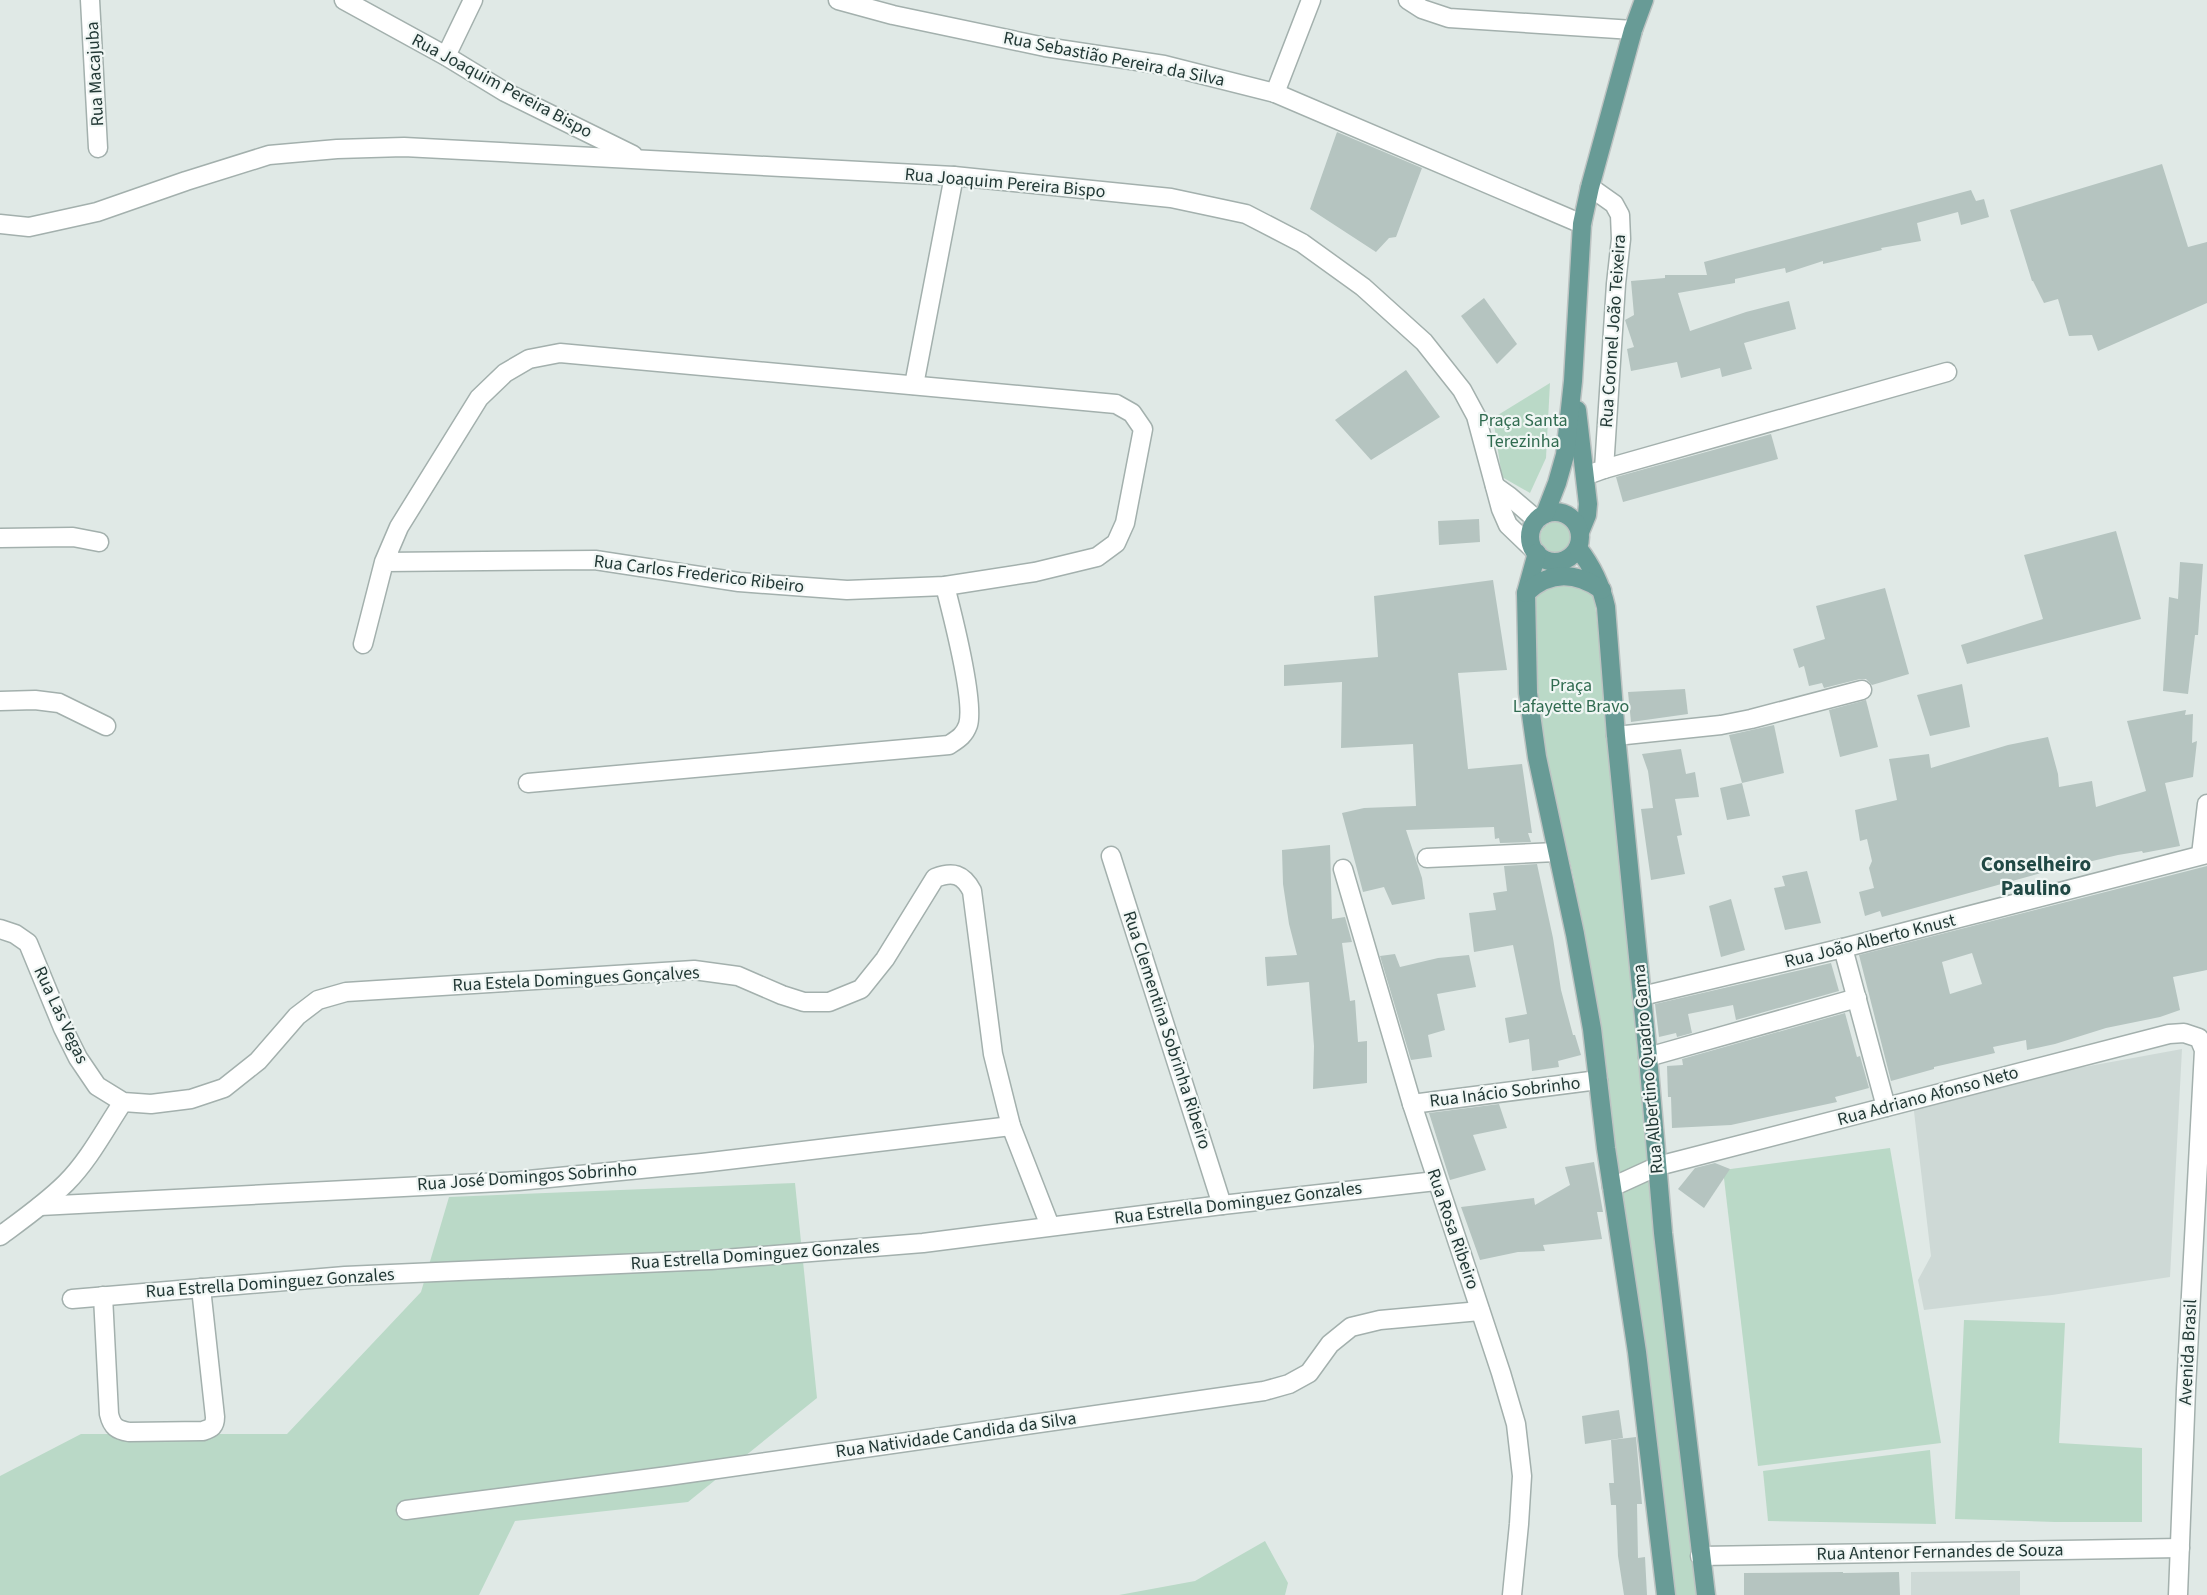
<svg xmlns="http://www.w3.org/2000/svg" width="2207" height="1595" font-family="'Source Sans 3',sans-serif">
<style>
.built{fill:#ced9d6}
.green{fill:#bad9c7}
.building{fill:#b5c4c0;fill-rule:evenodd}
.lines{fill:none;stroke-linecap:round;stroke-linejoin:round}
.minor-casing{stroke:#a3b0ad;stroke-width:21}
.major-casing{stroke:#bdc3c2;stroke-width:21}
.minor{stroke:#fff;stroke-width:18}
.major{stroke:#689b96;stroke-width:18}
.labels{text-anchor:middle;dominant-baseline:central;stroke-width:4.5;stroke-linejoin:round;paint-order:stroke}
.street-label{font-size:18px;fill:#223835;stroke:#f0f6f4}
.park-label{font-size:18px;fill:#306b50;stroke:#f0f6f4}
.quarter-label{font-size:21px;font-weight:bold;fill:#204844;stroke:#f0f6f4}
</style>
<rect width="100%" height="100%" fill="#e0e9e6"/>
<g class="built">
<path d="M2182,1049L2170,1277L2052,1295L1924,1310L1918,1280L1931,1256L1913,1103L2024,1078Z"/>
<path d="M2020,1571V1595H1911V1572Z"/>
</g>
<g class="green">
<path d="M1550,383L1546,458L1530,493L1502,477L1493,418Z"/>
<circle cx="1556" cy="538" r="16"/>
<path d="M1567,583L1594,594L1654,1155L1686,1485L1690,1547L1698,1595H1675L1658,1444L1615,1165L1591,978L1574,879L1545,756L1538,689L1532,590Z"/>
<path d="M1890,1148L1941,1443L1758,1466L1723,1170Z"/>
<path d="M795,1183L817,1398L688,1502L515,1521L479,1595H0V1476L81,1434H287L421,1292L449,1197Z"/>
<path d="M1964,1320L2065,1323L2059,1443L2142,1448V1522H2055L1955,1519Z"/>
<path d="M1930,1450L1936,1524L1768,1521L1763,1471Z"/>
<path d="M1265,1541L1288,1583L1285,1595H1119L1195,1581Z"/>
</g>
<g class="building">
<path d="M1337,132L1422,168L1396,237L1389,238L1376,252L1310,209Z"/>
<path d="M2162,164L2188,247L2207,242V303L2098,351L2092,335L2069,336L2058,299L2044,303L2033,281H2032L2010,210Z"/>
<path d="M1971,190L1976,201L1984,199L1989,217L1961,225L1958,212L1917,223L1921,241L1881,248L1882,250L1823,264V261L1786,273L1785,268L1735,279V283L1678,293L1690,331L1746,312L1789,301L1796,329L1744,343L1752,369L1722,377L1720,368L1681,378L1677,362L1631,371L1627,349L1634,347L1625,320L1634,315L1631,281L1665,278V275H1707L1704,262Z"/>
<path d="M1484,298L1517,344L1497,364L1461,316Z"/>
<path d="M1406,370L1440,417L1371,460L1335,420Z"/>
<path d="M1771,434L1778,459L1623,502L1616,477Z"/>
<path d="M1479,519L1480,542L1439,545L1438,521Z"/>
<path d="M2116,531L2141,619L1967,664L1961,645L2043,619L2024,555Z"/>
<path d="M2180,562L2203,564L2198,635H2195L2188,694L2163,691L2169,597L2178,599Z"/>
<path d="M1493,580L1507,670L1458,673L1468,769L1522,764L1532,833H1528L1531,842L1500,843L1499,838L1495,839L1494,827L1406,830L1422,878L1425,899L1392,905L1384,887L1363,892L1342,813L1364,808L1416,806L1413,744L1341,748L1342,682L1284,686V665L1378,657L1374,596Z"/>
<path d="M1885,588L1909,674L1872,685L1866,679H1860L1824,688L1822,683L1809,686L1804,666L1799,668L1793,649L1825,639L1816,606Z"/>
<path d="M1962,684L1970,727L1930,736L1917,695Z"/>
<path d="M1685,689L1688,714L1631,722L1628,692Z"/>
<path d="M1866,700L1878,747L1840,757L1829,710Z"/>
<path d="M2186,710L2185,715L2193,714L2192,743L2197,741L2193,777L2165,783L2180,846L2143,853L2142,851L2118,855L2041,873L1882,917L1880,911L1865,916L1859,892L1874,888L1869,868L1872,861L1867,839L1860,841L1855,810L1897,800L1889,759L1929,754L1931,768L2008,745L2048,737L2058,774L2059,787L2092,781L2096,807L2146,791L2127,721Z"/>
<path d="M1774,725L1784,773L1742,783L1729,735Z"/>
<path d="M1681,749L1686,774L1695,772L1699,797L1675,799L1682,835L1677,836L1685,874L1651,880L1641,809L1653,808L1648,771L1642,754Z"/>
<path d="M1742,783L1750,816L1727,820L1720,788Z"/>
<path d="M1330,845L1332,919L1345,917L1352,942L1342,943L1350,1001L1355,1000L1358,1042L1367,1041V1083L1313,1089L1314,1046L1309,982L1267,986L1265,957L1297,955L1289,924L1283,884L1282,850Z"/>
<path d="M1537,864L1553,938L1561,990L1573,1035H1575L1581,1055L1558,1061L1559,1067L1532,1071L1529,1039L1509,1043L1505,1018L1527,1014L1513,945L1474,952L1469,913L1496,910L1493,893L1507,891L1504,866Z"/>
<path d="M2207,866V970L2173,977L2180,1010L2160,1017L2106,1028L2055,1044L2027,1050L2026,1040L1993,1047L1995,1053L1934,1067V1069L1891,1081L1859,955ZM1972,953L1982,984L1950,994L1942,962Z"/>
<path d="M1807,871L1821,923L1785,930L1774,888L1785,886L1782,876Z"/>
<path d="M1731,899L1745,950L1721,957L1709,906Z"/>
<path d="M1395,954L1400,967L1438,958L1469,955L1476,987L1437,994L1445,1030L1428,1035L1432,1057L1411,1060L1380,956Z"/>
<path d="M1831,963L1839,991L1736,1020L1733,1005L1688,1014L1692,1033L1677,1037L1676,1033L1659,1037L1655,1004Z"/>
<path d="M1845,1013L1857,1057L1860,1056L1869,1088L1835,1097L1837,1102L1731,1125L1672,1128L1671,1097H1668L1667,1066L1683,1065L1682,1059Z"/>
<path d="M1499,1104L1507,1128L1473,1135L1486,1170L1450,1180L1429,1113Z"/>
<path d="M1594,1162L1603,1212H1597L1602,1239L1543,1245L1545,1251L1518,1252L1480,1260L1461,1207L1534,1198L1535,1205L1570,1185L1565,1167Z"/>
<path d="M1715,1163L1730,1169L1704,1208L1678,1189L1695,1168Z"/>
<path d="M1619,1410L1623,1438L1585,1444L1582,1416Z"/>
<path d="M1636,1437L1642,1504H1637L1638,1558L1645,1557L1647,1595H1624L1618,1556L1616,1505H1611L1609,1483H1614L1611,1440Z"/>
<path d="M1843,1572V1573L1899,1572L1900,1595H1744V1573Z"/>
</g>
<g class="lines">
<defs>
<g id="minor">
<path d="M90,0L98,148"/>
<path d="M344,0L446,56L505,92L633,155"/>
<path d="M838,0L893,15L1045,47L1164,65L1275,93L1582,224"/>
<path d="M1408,0L1422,9L1449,18L1633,30"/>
<path d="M446,56L473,0"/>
<path d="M1275,93L1311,0"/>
<path d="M1590,187L1614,204L1620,215L1621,239L1616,284L1604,469L1593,473"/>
<path d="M0,224L29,227L97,212L186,181L269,155L337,149L404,147L954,176L1171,198L1246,214L1302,243L1363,287L1424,342L1462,390L1476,416L1501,509L1508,525L1533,549"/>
<path d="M914,385L954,176"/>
<path d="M1604,469L1947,372"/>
<path d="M1495,486L1509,496L1537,520"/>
<path d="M0,538L73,537L99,542"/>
<path d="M363,644L384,562L399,527L479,398L505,373L529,359L560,353L1116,404L1132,413L1143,429L1125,523L1116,543L1097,557L1035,572L945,586L847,590L739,582L595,560L384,562"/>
<path d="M0,701L35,700L59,703L106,726"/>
<path d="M1616,736L1721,725L1751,719L1862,690"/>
<path d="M528,783L949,745C958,739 964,736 968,725C975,702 952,613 945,586"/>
<path d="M2201,855L2207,804"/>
<path d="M1111,856L1222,1205"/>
<path d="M1427,858L1556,852"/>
<path d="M1343,869L1412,1104L1501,1373L1516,1424L1522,1476L1519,1524L1512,1595"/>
<path d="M0,929L15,934L28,943L63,1028L78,1058L97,1086L123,1102L151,1104L191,1099L224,1088L258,1061L297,1016L318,1000L346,992L694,970L738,976L782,995L804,1002H829L861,989L885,959L935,878C953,871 963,874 972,891L993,1054L1011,1126L1050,1226"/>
<path d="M1843,948L1886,1107"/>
<path d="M1642,996L1843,948L2207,854"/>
<path d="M1648,1057L1857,998"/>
<path d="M1412,1104L1598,1080"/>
<path d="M1612,1187L1658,1166L2169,1034L2184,1033L2199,1038L2204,1050L2186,1389L2178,1595"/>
<path d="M40,1206L518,1181L702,1163L1011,1126"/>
<path d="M0,1236C23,1219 46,1203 66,1183C89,1160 105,1129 123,1102"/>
<path d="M103,1296L109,1414C112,1427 117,1430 129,1432L203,1431C212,1428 215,1426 215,1417L201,1288"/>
<path d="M72,1299L345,1276L711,1260L923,1243L1222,1205L1436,1181"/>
<path d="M406,1510L668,1476L1264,1391L1289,1384L1309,1373L1330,1344L1351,1327L1380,1320L1480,1311"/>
<path d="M1700,1556L2180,1548"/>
</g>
<g id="major">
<path d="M1577,410L1588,504L1587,515L1580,532"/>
<circle cx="1555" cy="537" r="25"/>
<path d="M1545,514L1557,483L1565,455L1573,381L1582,224L1590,187L1633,30L1644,0"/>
<path d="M1578,548C1592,566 1601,584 1606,607L1616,736L1648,1057L1663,1233L1706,1595"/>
<path d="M1537,553L1526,593L1528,693L1537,757L1575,934L1592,1029L1606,1148L1637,1352L1666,1595"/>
<path d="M1526,593C1550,570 1576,572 1602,590"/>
</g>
</defs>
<use href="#minor" class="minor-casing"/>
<use href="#major" class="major-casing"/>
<use href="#minor" class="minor"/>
<use href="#major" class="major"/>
</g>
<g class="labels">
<g class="street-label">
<text transform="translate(1114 59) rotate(11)">Rua Sebastião Pereira da Silva</text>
<text transform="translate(95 74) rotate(-93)">Rua Macajuba</text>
<text transform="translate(502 86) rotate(28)">Rua Joaquim Pereira Bispo</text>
<text transform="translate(1005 183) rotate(5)">Rua Joaquim Pereira Bispo</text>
<text transform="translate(1613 331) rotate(-86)">Rua Coronel João Teixeira</text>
<text transform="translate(699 574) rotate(7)">Rua Carlos Frederico Ribeiro</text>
<text transform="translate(1870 941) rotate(-14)">Rua João Alberto Knust</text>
<text transform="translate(576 979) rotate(-3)">Rua Estela Domingues Gonçalves</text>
<text transform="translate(61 1015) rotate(65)">Rua Las Vegas</text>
<text transform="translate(1167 1030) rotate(72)">Rua Clementina Sobrinha Ribeiro</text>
<text transform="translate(1648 1069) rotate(-95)">Rua Albertino Quadro Gama</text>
<text transform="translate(1505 1092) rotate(-7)">Rua Inácio Sobrinho</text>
<text transform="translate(1928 1096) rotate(-15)">Rua Adriano Afonso Neto</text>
<text transform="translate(527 1177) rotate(-4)">Rua José Domingos Sobrinho</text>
<text transform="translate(1238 1203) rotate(-7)">Rua Estrella Dominguez Gonzales</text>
<text transform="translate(1453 1229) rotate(71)">Rua Rosa Ribeiro</text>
<text transform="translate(755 1255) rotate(-4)">Rua Estrella Dominguez Gonzales</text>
<text transform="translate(270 1283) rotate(-4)">Rua Estrella Dominguez Gonzales</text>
<text transform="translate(2188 1352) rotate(-87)">Avenida Brasil</text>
<text transform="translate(956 1435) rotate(-8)">Rua Natividade Candida da Silva</text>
<text transform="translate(1940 1552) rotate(-1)">Rua Antenor Fernandes de Souza</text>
</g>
<g class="park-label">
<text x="1523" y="420">Praça Santa<tspan x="1523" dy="21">Terezinha</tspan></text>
<text x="1571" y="685">Praça<tspan x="1571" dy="21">Lafayette Bravo</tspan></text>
</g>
<g class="quarter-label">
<text x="2036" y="864">Conselheiro<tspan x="2036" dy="24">Paulino</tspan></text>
</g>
</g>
</svg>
